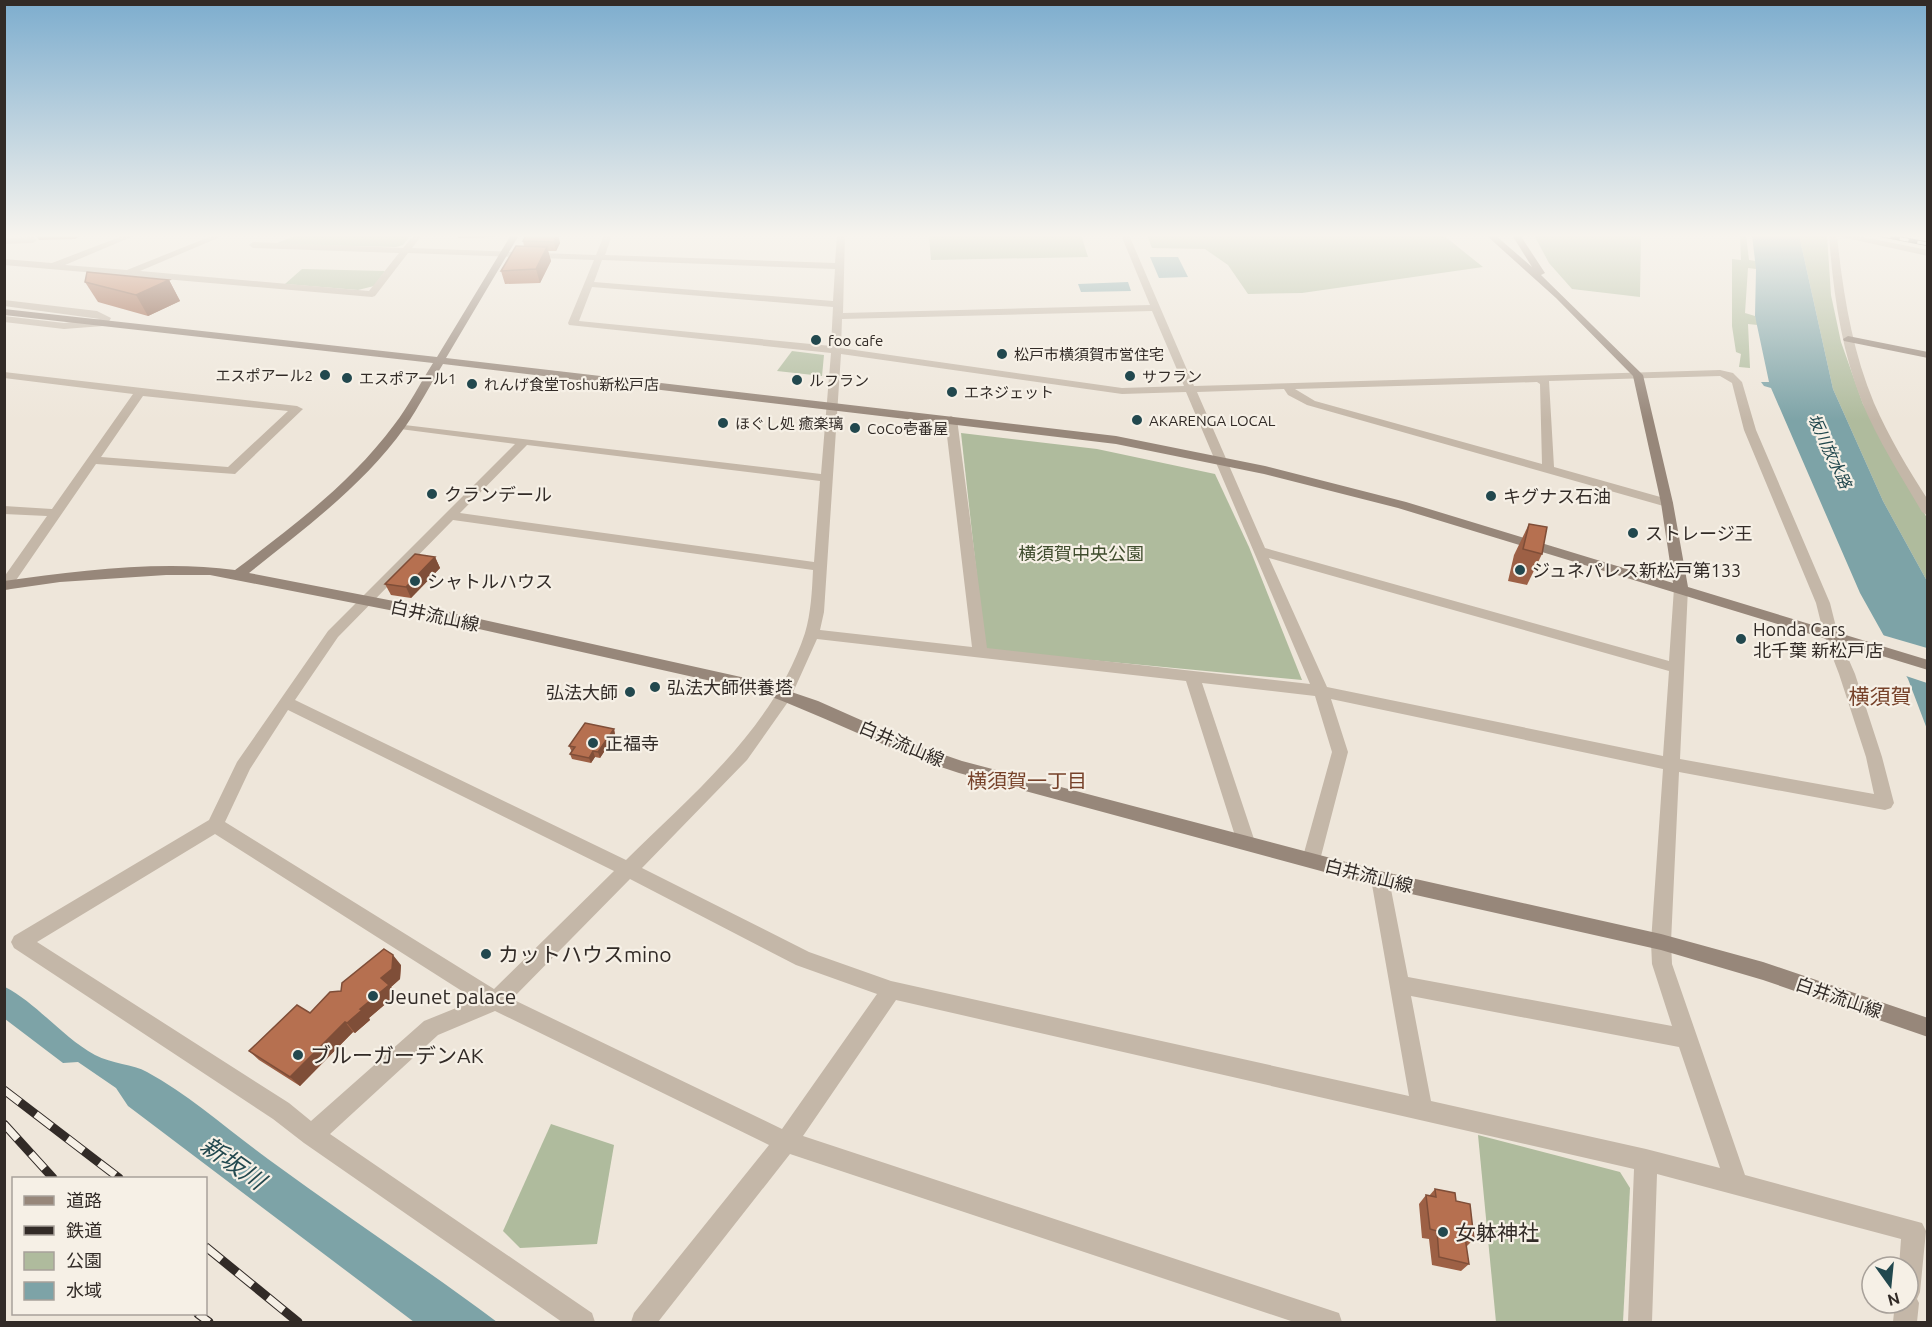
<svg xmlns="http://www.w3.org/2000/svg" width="1932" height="1327" font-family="Ubuntu,'Noto Sans JP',sans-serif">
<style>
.green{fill:#afbb9d}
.water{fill:#7da3a7}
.pier{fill:#eee6da}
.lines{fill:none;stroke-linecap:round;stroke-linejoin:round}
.street{fill:#c4b7a8;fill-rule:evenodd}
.secondary{fill:#97877a;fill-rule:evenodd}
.rail-far1-casing{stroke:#322b27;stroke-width:4.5}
.rail-casing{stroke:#322b27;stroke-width:9}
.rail-far1{stroke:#f6f0e6;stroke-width:3;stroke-dasharray:9;stroke-linecap:butt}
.rail{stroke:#f6f0e6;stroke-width:7;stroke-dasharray:20;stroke-linecap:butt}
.wall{fill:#9d6045}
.shaded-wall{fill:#7f4e38}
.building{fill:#b67050;stroke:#7f4e38;stroke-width:1.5}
.poi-dot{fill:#22484e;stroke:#f6f0e6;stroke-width:2}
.labels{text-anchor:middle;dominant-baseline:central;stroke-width:4.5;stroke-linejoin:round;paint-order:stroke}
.far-poi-label{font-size:15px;fill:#322b27;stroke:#f6f0e6;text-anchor:start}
.far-water-label{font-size:16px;font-style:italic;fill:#22484e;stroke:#f6f0e6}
.poi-label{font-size:18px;fill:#322b27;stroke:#f6f0e6;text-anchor:start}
.park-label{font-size:18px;fill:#404d2e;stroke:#f6f0e6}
.street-label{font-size:18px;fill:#322b27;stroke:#f6f0e6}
.neighbourhood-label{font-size:20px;fill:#77422a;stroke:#f6f0e6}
.quarter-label{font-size:21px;fill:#77422a;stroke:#f6f0e6}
.near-poi-label{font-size:21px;fill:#322b27;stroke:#f6f0e6;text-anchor:start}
.near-water-label{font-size:24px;font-style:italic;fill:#22484e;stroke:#f6f0e6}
</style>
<rect width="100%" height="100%" fill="#eee6da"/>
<g class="green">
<path d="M296,235H411L403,245L396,247L275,244Z"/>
<path d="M929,235H1081L1088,257L931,260Z"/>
<path d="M1147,235H1443L1483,267L1302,293L1248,294L1228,265L1205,249L1152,248Z"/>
<path d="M1534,235H1641L1640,297L1572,289L1549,263Z"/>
<path d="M1740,235H1746L1749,260L1756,261V269L1748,268L1745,313L1755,316L1758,325L1748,324L1750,368L1739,367L1741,354L1736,352L1732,326V259L1741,260Z"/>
<path d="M1799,235H1827L1831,295L1841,342L1863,404L1927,518V581L1883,501L1833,389Z"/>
<path d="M302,269L385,271L374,286L358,290L285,284Z"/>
<path d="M792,351L824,355L822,376L777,371Z"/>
<path d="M961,433L1097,449L1215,474L1249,547L1302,680L985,650Z"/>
<path d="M551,1124L614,1145L597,1244L520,1248L503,1231Z"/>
<path d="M1478,1135L1620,1172L1630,1188L1623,1322H1496Z"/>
</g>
<g class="water">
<path d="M1752,235H1799L1833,389L1883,501L1927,581V729L1908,679L1860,593L1771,388L1764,386L1761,382H1769L1755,316L1756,269Z"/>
<path d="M1150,257H1178L1188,277L1159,278Z"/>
<path d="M1128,282L1131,291L1081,292L1078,284Z"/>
<path d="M5,987C38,1004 62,1037 95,1055C112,1064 133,1064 147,1072C190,1095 228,1130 268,1159C344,1215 422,1266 497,1322H414L128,1106L116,1088L78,1062L63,1063L5,1019Z"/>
</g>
<path class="pier" d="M1879,634L1927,648V683L1903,675Z"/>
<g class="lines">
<g class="street">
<path d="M125,235H136L65,265L127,270L214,235H225L140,271L369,291L399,253L253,248L249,245L253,242L403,248L414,235H422L412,248L596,255L604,235H612L605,255L835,263L837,235H845L843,313L1150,305L1121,235H1129L1194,386L1720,370L1733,373L1742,382L1756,430L1830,603L1838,635L1855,674L1882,757L1894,803L1891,808L1885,810L1679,772L1671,942L1672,964L1745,1175L1922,1223L1926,1231L1920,1292L1917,1299L1919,1303L1917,1322H1893L1895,1303H1908V1267H1899L1901,1239L1657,1174L1652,1322H1628L1634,1169L896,1000L803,1136L1330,1310L1339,1313L1342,1322H1294L790,1154L658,1322H631L634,1313L769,1145L495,1011L438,1035L330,1134L592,1313L595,1322H562L304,1143L273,1119L14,948L11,942L14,936L209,820L237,762L328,631L515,444L400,429L394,426L396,424L821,474L831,353L569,325L568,323L594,260L408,253L375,296L372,297L4,265V259L52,263ZM602,260L835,269L833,301L594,282ZM592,287L833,307L831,346L579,321ZM1152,311L1184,386L1122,388L841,348L842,319ZM841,354L1122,394L1186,392L1310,684L987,648L957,419L951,416L945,419L972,647L820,630L824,612ZM1720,376L1732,383L1744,430L1816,603L1824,635L1839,674L1866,757L1874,794L1680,759L1688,588L1686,585H1676L1674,588L1669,661L1265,548L1197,392L1284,389L1288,395L1307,405L1667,507L1673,503L1671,500L1554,467L1549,381ZM1537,382L1540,384L1542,464L1315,401L1295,389ZM527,445L820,481L814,562L460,513ZM453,520L813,570C812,591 811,613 805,633C774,727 694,793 626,860L295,700L338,637ZM1269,558L1669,671L1663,756L1327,687ZM817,639L1186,681L1237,842L1240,847L1246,849L1252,847L1255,842L1202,683L1315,696L1332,752L1302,860L1305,865L1311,867L1317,865L1320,860L1348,752L1331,699L1663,769L1651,942L1652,964L1672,1026L1408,977L1389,879L1386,874L1380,871L1374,874L1371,879L1409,1096L891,981L809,952L642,868L747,760L790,699ZM288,710L614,871L494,989L225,822L250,769ZM215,834L476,1000L424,1021L311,1121L289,1103L37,942ZM630,879L796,965L877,994L782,1129L512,999ZM1411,996L1679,1047L1720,1168L1646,1149L1431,1101Z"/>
<path d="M1829,235H1853L1928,250V256L1837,236C1843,293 1852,350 1874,403C1889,437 1908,469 1928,500V516L1922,512C1901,476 1878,441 1862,402C1841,349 1833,291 1829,235Z"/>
<path d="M4,238L33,237L37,240L33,243L4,244Z"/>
<path d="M4,300L97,311L111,318L107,325L103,326L64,329L4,322V316L64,323L100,319L4,306Z"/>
<path d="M4,372L297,406L303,409L235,474L96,464L10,589L5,590L4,577L47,516L4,514V506L52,509L133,394L4,378ZM143,396L288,411L228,467L101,457Z"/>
</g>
<g class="secondary">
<path d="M511,235H519L446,358L1116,436L1265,466L1406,502L1673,583L1661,503L1633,376L1556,298L1486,235H1495L1532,267L1512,235H1520L1545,273L1541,275L1643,375L1673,503L1688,587L1928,660V670L1398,508L1264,474L1116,444L443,364C430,385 419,407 405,427C364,485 304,529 249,573L430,608L759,681L818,701L924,748L962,761L1380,871L1661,934L1763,962L1928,1018V1037L1763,980L1661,950L1380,887L959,773C890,751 825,716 756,691L430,618L210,575H166L60,582L4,590V581C78,571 161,560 235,570C292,527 351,483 394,425C409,406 420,383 433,363L4,315V309L437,357Z"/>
<path d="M1848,336L1928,352V358L1844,341L1843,339Z"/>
</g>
<defs>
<path id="rail-far1" d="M1882,235L1928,244"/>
<g id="rail">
<path d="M4,1090L119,1178"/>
<path d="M4,1124L53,1178"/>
<path d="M206,1247L298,1322"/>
<path d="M198,1314L209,1322"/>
</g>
</defs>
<use href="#rail-far1" class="rail-far1-casing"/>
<use href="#rail" class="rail-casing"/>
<use href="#rail-far1" class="rail-far1"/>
<use href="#rail" class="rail"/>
</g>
<g class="wall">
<path d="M36,235H81L75,239L39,240Z"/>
<path d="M457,235H496L494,237L458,238Z"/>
<path d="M558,235L560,243L556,251H548L551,261L540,283L505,284L501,271L524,246L523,241Z"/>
<path d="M169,280L180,301L148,316L98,302L85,282Z"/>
<path d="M1529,524L1542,554L1527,585L1508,581L1514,555Z"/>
<path d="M435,557L440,568L411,598L391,595L385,584Z"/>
<path d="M614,729L615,735L600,758L595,757L591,763L572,759L570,754L572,752L569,746Z"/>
<path d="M401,965L400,979L391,987L396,995L369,1018L370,1020L355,1033L353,1032L300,1086L259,1060L249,1051L310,1013L341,991Z"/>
<path d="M1435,1189L1456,1201L1474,1239L1466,1247L1469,1264L1461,1271L1432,1265L1429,1239L1422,1238L1419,1204L1426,1195L1429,1196Z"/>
</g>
<g class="shaded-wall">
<path d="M73,235H81L75,239Z"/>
<path d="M558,235L560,243L556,251L554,242Z"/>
<path d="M547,247L551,261L540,283L536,269Z"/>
<path d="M169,280L180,301L148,316L136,295Z"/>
<path d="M435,557L440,568L411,598L406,587Z"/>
<path d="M614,729L615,735L600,758L598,752Z"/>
<path d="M593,751L595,757L591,763L589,758Z"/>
<path d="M393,955L401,965L400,979L391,987L396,995L369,1018L370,1020L355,1033L347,1023L360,1009L381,978Z"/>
<path d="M345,1022L353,1032L300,1086L290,1077Z"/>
</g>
<g class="building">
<path d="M526,235H557L554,242L523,241Z"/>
<path d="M516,246L547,247L536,269L501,271Z"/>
<path d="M87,272L169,280L136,295L85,282Z"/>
<path d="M1529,524L1547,527L1542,554L1523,549Z"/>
<path d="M415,554L435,557L406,587L385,584Z"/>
<path d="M585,723L614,729L598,752L593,751L589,758L570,754L575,747L569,746Z"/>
<path d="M384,949L393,955L392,969L381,978L389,985L360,1009L362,1010L347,1023L345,1022L290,1077L249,1051L297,1005L310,1013L330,992L341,991L342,983Z"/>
<path d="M1435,1189L1455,1193L1456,1201L1470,1204L1474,1239L1465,1237L1469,1264L1439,1257L1437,1231L1430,1229L1426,1195L1436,1197Z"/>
</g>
<linearGradient id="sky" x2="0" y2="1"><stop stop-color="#7dadce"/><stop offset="0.56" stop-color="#f7f4ee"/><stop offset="1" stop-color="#f7f4ee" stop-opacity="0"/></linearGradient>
<rect width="1932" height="421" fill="url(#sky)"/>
<g class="poi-dot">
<circle cx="816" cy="340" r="6"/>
<circle cx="1002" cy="354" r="6"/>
<circle cx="325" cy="375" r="6"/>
<circle cx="1130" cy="376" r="6"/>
<circle cx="347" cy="378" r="6"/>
<circle cx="797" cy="380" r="6"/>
<circle cx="472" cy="384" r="6"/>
<circle cx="952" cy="392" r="6"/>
<circle cx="1137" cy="420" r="6"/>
<circle cx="723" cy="423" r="6"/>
<circle cx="855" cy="428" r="6"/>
<circle cx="432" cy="494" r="6"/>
<circle cx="1491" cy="496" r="6"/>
<circle cx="1633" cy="533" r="6"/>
<circle cx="1520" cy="570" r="6"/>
<circle cx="415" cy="581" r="6"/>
<circle cx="1741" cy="639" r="6"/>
<circle cx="655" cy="687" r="6"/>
<circle cx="630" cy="692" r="6"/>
<circle cx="593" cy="743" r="6"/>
<circle cx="486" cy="954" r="6"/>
<circle cx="373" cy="996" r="6"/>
<circle cx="298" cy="1055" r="6"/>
<circle cx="1443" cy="1232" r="6"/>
</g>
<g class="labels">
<g class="far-poi-label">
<text x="828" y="340">foo cafe</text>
<text x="1014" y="354">松戸市横須賀市営住宅</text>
<text x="313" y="375" text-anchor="end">エスポアール2</text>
<text x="1142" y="376">サフラン</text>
<text x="359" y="378">エスポアール1</text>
<text x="809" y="380">ルフラン</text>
<text x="484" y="384">れんげ食堂Toshu新松戸店</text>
<text x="964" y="392">エネジェット</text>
<text x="1149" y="420">AKARENGA LOCAL</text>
<text x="735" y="423">ほぐし処 癒楽璃</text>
<text x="867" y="428">CoCo壱番屋</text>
</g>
<g class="far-water-label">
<text transform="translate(1830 451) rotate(65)">坂川放水路</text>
</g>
<g class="poi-label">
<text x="444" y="494">クランデール</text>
<text x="1503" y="496">キグナス石油</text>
<text x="1645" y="533">ストレージ王</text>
<text x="1532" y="570">ジュネパレス新松戸第133</text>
<text x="427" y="581">シャトルハウス</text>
<text x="1753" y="629">Honda Cars<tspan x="1753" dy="21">北千葉 新松戸店</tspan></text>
<text x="667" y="687">弘法大師供養塔</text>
<text x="618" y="692" text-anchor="end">弘法大師</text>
<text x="605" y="743">正福寺</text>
</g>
<g class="park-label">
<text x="1081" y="553">横須賀中央公園</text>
</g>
<g class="street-label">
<text transform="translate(435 615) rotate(12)">白井流山線</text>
<text transform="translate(902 743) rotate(23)">白井流山線</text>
<text transform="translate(1369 875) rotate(14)">白井流山線</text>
<text transform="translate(1839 997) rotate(19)">白井流山線</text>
</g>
<g class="neighbourhood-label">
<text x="1027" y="780">横須賀一丁目</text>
</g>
<g class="quarter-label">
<text x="1880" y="696">横須賀</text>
</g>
<g class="near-poi-label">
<text x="498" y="954">カットハウスmino</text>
<text x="385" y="996">Jeunet palace</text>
<text x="310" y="1055">ブルーガーデンAK</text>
<text x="1455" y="1232">女躰神社</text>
</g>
<g class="near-water-label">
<text transform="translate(233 1163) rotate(35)">新坂川</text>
</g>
</g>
<rect width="1932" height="1327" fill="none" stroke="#322b27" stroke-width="12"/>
<rect x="12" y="1177" width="195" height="138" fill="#f6f0e6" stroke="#a8a19a" stroke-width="1.5"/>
<rect x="24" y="1196" width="30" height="9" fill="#97877a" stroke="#a8a19a" stroke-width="1.5"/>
<text x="66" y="1207" font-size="18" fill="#322b27">道路</text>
<rect x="24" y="1226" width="30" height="9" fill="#322b27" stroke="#a8a19a" stroke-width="1.5"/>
<text x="66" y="1237" font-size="18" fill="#322b27">鉄道</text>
<rect x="24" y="1252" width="30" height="18" fill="#afbb9d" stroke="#a8a19a" stroke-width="1.5"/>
<text x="66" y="1267" font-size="18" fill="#322b27">公園</text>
<rect x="24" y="1282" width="30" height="18" fill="#7da3a7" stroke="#a8a19a" stroke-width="1.5"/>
<text x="66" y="1297" font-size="18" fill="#322b27">水域</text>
<g transform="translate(1890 1285) rotate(165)"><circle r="28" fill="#f6f0e6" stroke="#a8a19a" stroke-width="1.5"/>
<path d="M0-4.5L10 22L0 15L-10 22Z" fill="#22484e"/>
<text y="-9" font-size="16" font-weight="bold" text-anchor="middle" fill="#322b27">N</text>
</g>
</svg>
